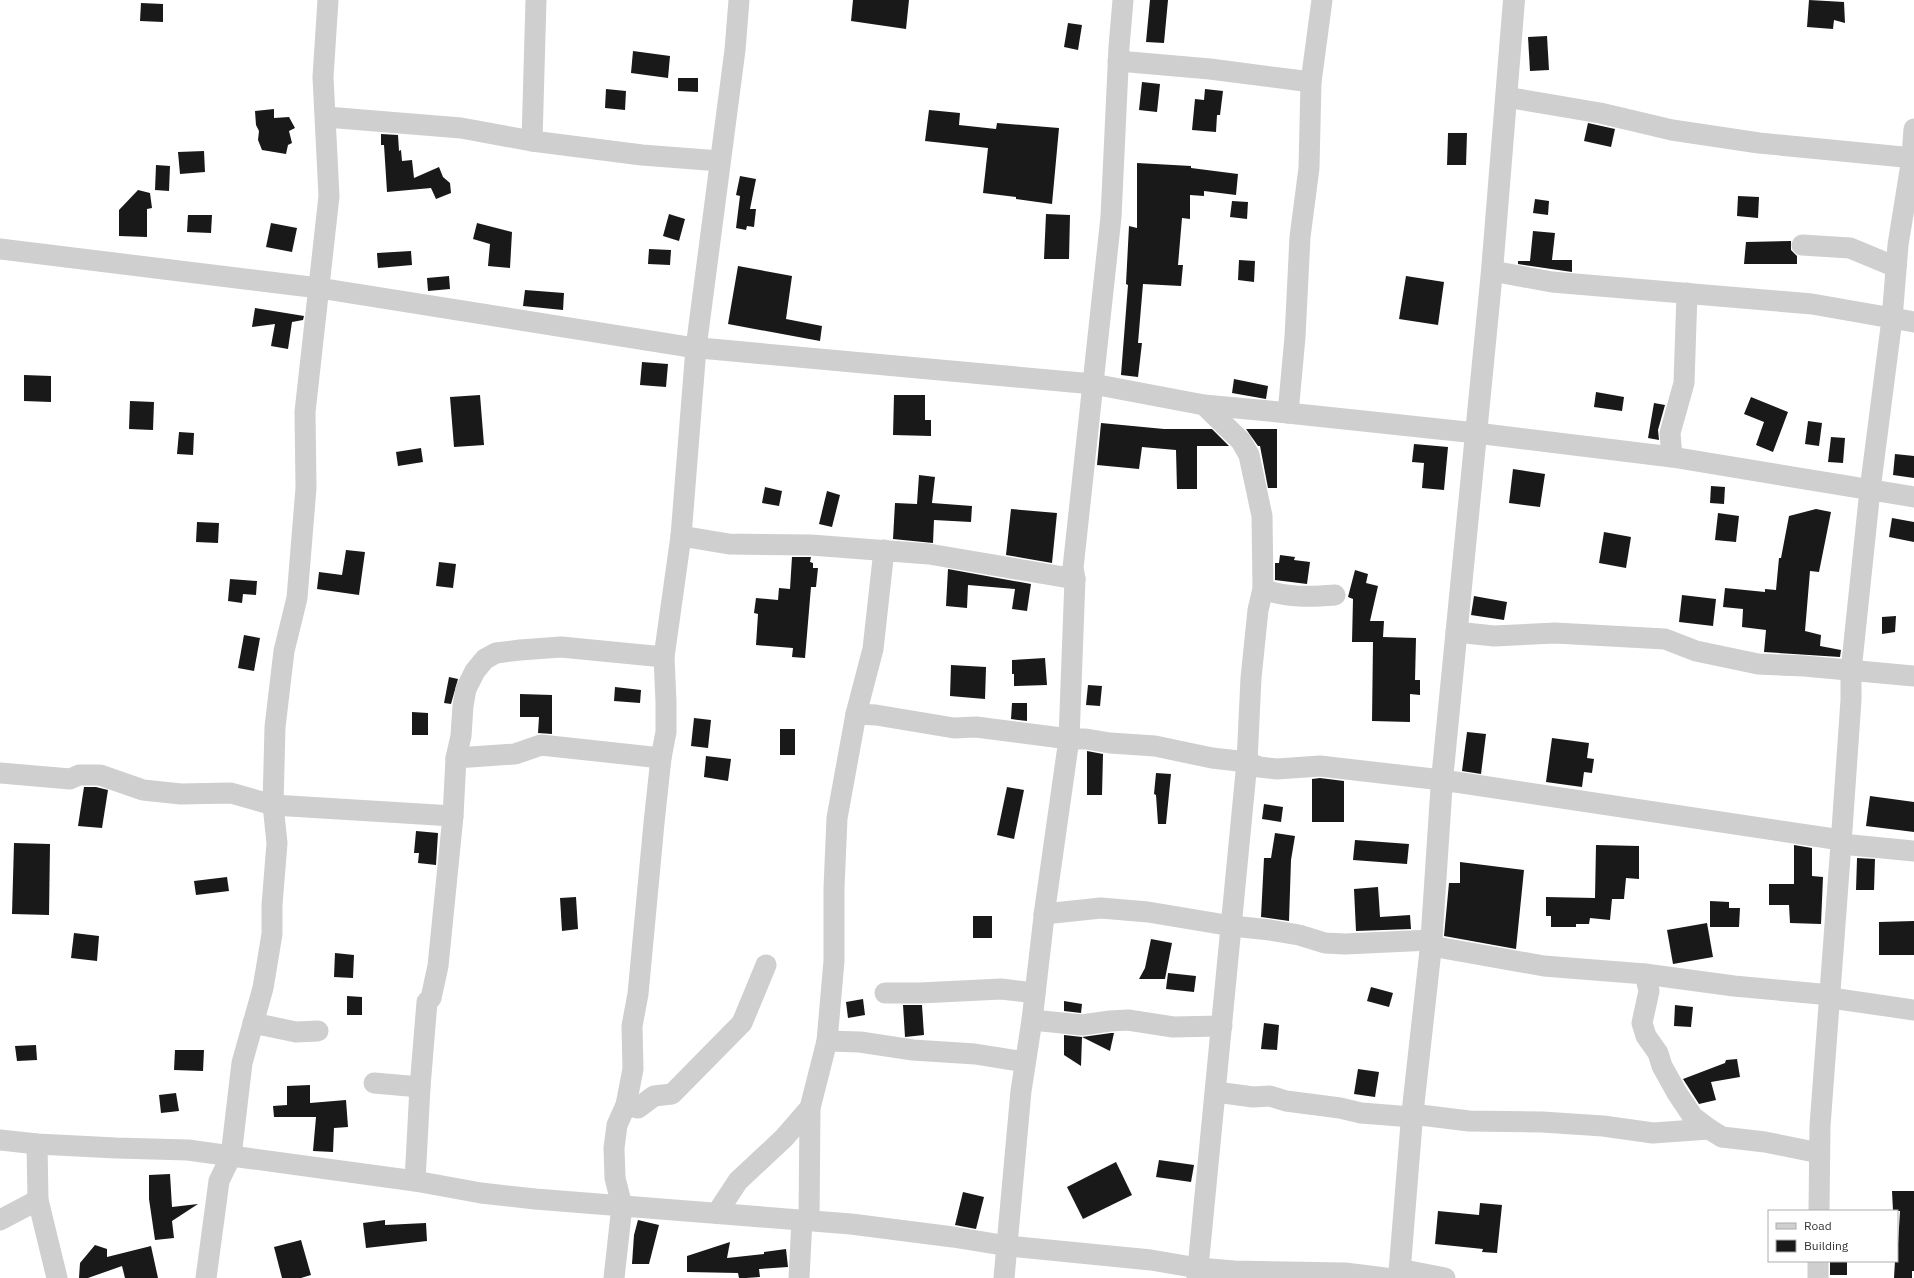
<svg xmlns="http://www.w3.org/2000/svg" width="1914" height="1278" font-family="'IBM Plex Sans',sans-serif">
<style>
.building{fill:#191919}
.lines{fill:none;stroke-linecap:round;stroke-linejoin:round}
.minor{stroke:#cfcfcf;stroke-width:21}
.tertiary{stroke:#cfcfcf;stroke-width:22}
</style>
<rect width="100%" height="100%" fill="#fff"/>
<g class="building">
<path d="M853,0H909L906,29L851,21Z"/>
<path d="M1150,0H1168L1164,43L1146,42Z"/>
<path d="M1809,0L1844,2L1845,23L1834,20L1833,29L1807,27Z"/>
<path d="M141,3L163,4V22L140,21Z"/>
<path d="M1068,23L1082,25L1078,50L1064,47Z"/>
<path d="M1547,36L1549,70L1530,71L1528,37Z"/>
<path d="M633,51L670,56L668,78L631,73Z"/>
<path d="M678,78H698V92L678,91Z"/>
<path d="M1142,82L1160,84L1157,112L1139,110Z"/>
<path d="M606,89L626,91L625,110L605,108Z"/>
<path d="M1205,89L1223,91L1220,115H1217L1216,132L1192,130L1195,99L1204,100Z"/>
<path d="M274,109V118L289,117L295,128L289,131L292,143L288,145L286,154L262,150L258,140L259,131L256,125L255,111Z"/>
<path d="M929,110L960,113L959,125L996,129L997,123L1059,128L1052,204L1016,199V197L983,193L988,148L925,141Z"/>
<path d="M1588,123L1615,129L1611,147L1584,141Z"/>
<path d="M1448,133H1467L1466,165H1447Z"/>
<path d="M381,134L398,135L399,151L401,150L402,161L412,160L414,178L439,167L443,177L450,183L451,193L436,199L431,188L387,192L384,145H381Z"/>
<path d="M204,151L205,172L180,174L178,152Z"/>
<path d="M1137,163L1191,166V168L1238,174L1236,195L1204,191V196L1190,195V219L1182,218L1178,265H1183L1181,286L1143,284L1138,343H1142L1138,377L1121,375L1128,285L1126,284L1129,226L1137,228Z"/>
<path d="M156,165L170,166L169,191L155,190Z"/>
<path d="M740,176L756,179L750,209H756L754,227L747,226L746,230L736,228L740,196L736,195Z"/>
<path d="M138,190L150,193L152,208L147,209V237L119,236V210Z"/>
<path d="M1738,196L1759,197L1758,218L1737,216Z"/>
<path d="M1535,199L1549,201L1548,215L1533,213Z"/>
<path d="M1232,201L1248,202L1247,219L1230,217Z"/>
<path d="M669,214L685,219L679,241L663,236Z"/>
<path d="M1046,214L1070,215L1069,259H1044Z"/>
<path d="M188,215H212L211,233L187,232Z"/>
<path d="M271,223L297,228L292,252L266,247Z"/>
<path d="M477,223L512,232L510,268L488,266L490,244L473,239Z"/>
<path d="M1533,231L1555,233L1552,260H1572V272L1518,264V261H1530Z"/>
<path d="M1791,241V250L1797,256V264H1744L1746,242Z"/>
<path d="M649,249L671,250L670,265L648,264Z"/>
<path d="M411,251L412,265L378,268L377,253Z"/>
<path d="M1239,260L1255,261L1254,282L1238,280Z"/>
<path d="M738,266L792,276L786,319L822,326L820,341L728,324Z"/>
<path d="M449,276L450,289L428,291L427,278Z"/>
<path d="M1406,276L1444,282L1438,325L1399,319Z"/>
<path d="M525,290L564,293L563,310L523,306Z"/>
<path d="M255,308L304,316L303,320L292,322L288,349L271,346L275,324L252,327Z"/>
<path d="M642,362L668,364L666,387L640,385Z"/>
<path d="M24,375L51,376V402L24,401Z"/>
<path d="M1234,379L1268,386L1266,399L1232,393Z"/>
<path d="M1596,392L1624,397L1622,411L1594,407Z"/>
<path d="M480,395L484,445L454,447L450,397Z"/>
<path d="M894,395H925V420H931V436L893,435Z"/>
<path d="M1751,397L1788,412L1773,452L1756,445L1764,422L1744,414Z"/>
<path d="M130,401L154,402L153,430L129,429Z"/>
<path d="M1654,403L1665,405L1658,430L1659,440L1648,438Z"/>
<path d="M1808,421L1822,423L1819,446L1805,444Z"/>
<path d="M1101,423L1164,429H1212L1229,446H1197V489H1177L1176,450L1142,447L1139,469L1097,465Z"/>
<path d="M1246,429H1277V488H1268L1260,446H1258Z"/>
<path d="M179,432L194,433L193,455L177,454Z"/>
<path d="M1831,437L1845,438L1843,463L1828,462Z"/>
<path d="M1414,444L1448,447L1444,490L1422,488L1424,463L1412,462Z"/>
<path d="M421,448L423,462L398,466L396,452Z"/>
<path d="M1895,454L1914,456V478L1893,475Z"/>
<path d="M1513,469L1545,474L1540,507L1509,503Z"/>
<path d="M919,475L935,477L932,503L972,506L971,522L934,520L933,543L893,539L895,503L917,504Z"/>
<path d="M1711,486L1725,487L1724,504L1710,503Z"/>
<path d="M765,487L782,491L779,506L762,503Z"/>
<path d="M827,491L840,495L832,527L819,524Z"/>
<path d="M1011,509L1057,513L1052,563L1006,555Z"/>
<path d="M1816,509L1831,512L1819,572L1810,571L1805,631L1821,635L1820,646L1841,650L1840,657L1764,652L1766,630L1742,627L1743,609L1723,607L1725,588L1765,592V589L1776,590L1779,558H1781L1789,516Z"/>
<path d="M1718,513L1739,516L1736,542L1715,540Z"/>
<path d="M1892,518L1914,522V542L1889,537Z"/>
<path d="M197,522L219,523L218,543L196,542Z"/>
<path d="M1604,532L1631,537L1626,568L1599,563Z"/>
<path d="M346,550L365,552L359,595L317,589L319,572L342,575Z"/>
<path d="M1280,555L1295,557L1294,560L1310,562L1307,584L1275,580V563H1279Z"/>
<path d="M792,557H811L810,562L813,563V568H818L816,587H811L805,658L792,657L793,648L756,645L758,614L754,613L756,598L778,600L779,588L790,589Z"/>
<path d="M439,562L456,564L453,588L436,586Z"/>
<path d="M948,569L1031,584L1027,611L1012,609L1015,589L968,585L967,608L946,606Z"/>
<path d="M1355,570L1368,574L1366,583L1378,586L1370,621H1384L1383,637L1416,638L1415,680H1420V695L1410,694V722L1372,721L1373,642H1352L1353,599L1348,597Z"/>
<path d="M230,579L257,581L256,595L243,594L242,603L228,601Z"/>
<path d="M1682,595L1716,599L1713,626L1679,622Z"/>
<path d="M1474,596L1507,602L1504,620L1471,615Z"/>
<path d="M1896,616L1895,632L1882,634V617Z"/>
<path d="M244,635L260,638L254,671L238,668Z"/>
<path d="M1045,658L1047,685L1014,686V674H1012V660Z"/>
<path d="M951,665L986,667L985,699L950,696Z"/>
<path d="M449,677L458,679L451,704L444,703Z"/>
<path d="M1088,685L1102,686L1100,706L1086,705Z"/>
<path d="M615,687L641,690L640,703L614,701Z"/>
<path d="M520,694L552,695V734L538,733L539,717H520Z"/>
<path d="M1012,703H1027V721L1011,719Z"/>
<path d="M412,712L428,713V735H412Z"/>
<path d="M694,718L711,720L708,748L691,746Z"/>
<rect x="780" y="729" width="15" height="26"/>
<path d="M1467,732L1486,734L1481,774L1462,771Z"/>
<path d="M1552,738L1589,743L1587,758L1594,759L1592,773L1584,772L1582,787L1546,782Z"/>
<path d="M1087,751L1103,754L1102,795H1087Z"/>
<path d="M706,756L731,759L728,781L704,777Z"/>
<path d="M1156,773L1171,774L1166,824H1158L1156,795L1154,794Z"/>
<path d="M1320,778L1344,781V822H1312V779Z"/>
<path d="M84,787H96L108,790L102,828L78,826Z"/>
<path d="M1007,787L1024,790L1014,839L997,835Z"/>
<path d="M1870,796L1914,802V832L1866,826Z"/>
<path d="M1264,804L1283,807L1281,822L1262,819Z"/>
<path d="M416,831L438,833L436,865L418,863L419,853H414Z"/>
<path d="M1275,833L1295,836L1291,860L1289,921L1261,917L1264,858H1271Z"/>
<path d="M1355,840L1409,844L1407,864L1353,860Z"/>
<path d="M14,843L50,844L49,915L12,914Z"/>
<path d="M1596,845L1639,846V879L1626,878L1624,899H1612L1610,920L1590,918L1589,924H1576V927H1551V916H1546V897L1595,898Z"/>
<path d="M1794,845L1812,848V876L1823,877L1821,924L1790,923L1789,905H1769V884H1794Z"/>
<path d="M1857,858L1875,859L1874,890H1856Z"/>
<path d="M1460,862L1524,870L1516,949L1444,936L1449,883H1460Z"/>
<path d="M227,877L229,891L196,895L194,881Z"/>
<path d="M1378,887L1380,917L1410,915L1411,929L1356,931L1354,889Z"/>
<path d="M576,897L578,929L562,931L560,898Z"/>
<path d="M1710,901L1729,902V908H1740L1739,927H1710Z"/>
<rect x="973" y="916" width="19" height="22"/>
<path d="M1914,921V955H1879V922Z"/>
<path d="M1707,923L1713,957L1673,964L1667,930Z"/>
<path d="M74,933L99,936L97,961L71,958Z"/>
<path d="M1151,939L1172,943L1165,979H1139L1145,968Z"/>
<path d="M335,953L354,955L353,978L334,977Z"/>
<path d="M1168,973L1196,976L1194,992L1166,989Z"/>
<path d="M1371,987L1393,993L1389,1007L1367,1001Z"/>
<path d="M347,996L362,997V1015H347Z"/>
<path d="M863,999L865,1015L848,1018L846,1002Z"/>
<path d="M1064,1001L1082,1004L1081,1013L1064,1011Z"/>
<path d="M903,1005H922L924,1035L905,1037Z"/>
<path d="M1675,1005L1693,1007L1691,1027L1674,1026Z"/>
<path d="M1264,1023L1279,1025L1277,1050L1261,1049Z"/>
<path d="M1114,1033L1110,1051L1082,1037L1111,1033Z"/>
<path d="M1064,1035L1082,1037L1081,1066L1064,1055Z"/>
<path d="M36,1045L37,1060L17,1061L15,1046Z"/>
<path d="M175,1050H204L203,1071L174,1070Z"/>
<path d="M1737,1059L1740,1077L1711,1082L1716,1100L1699,1104L1683,1079L1725,1063L1726,1060Z"/>
<path d="M1358,1069L1379,1072L1375,1097L1354,1094Z"/>
<path d="M310,1085V1103L346,1100L348,1127L334,1128L333,1152L313,1151L316,1117H274L273,1106L287,1105V1086Z"/>
<path d="M176,1093L179,1111L161,1113L159,1095Z"/>
<path d="M1159,1160L1194,1165L1191,1182L1156,1177Z"/>
<path d="M1116,1162L1132,1195L1083,1219L1067,1187Z"/>
<path d="M170,1174L172,1207L198,1204L172,1221L174,1238L155,1240L149,1199V1175Z"/>
<path d="M1892,1191H1914V1271H1912V1278H1894L1895,1261H1897L1900,1211H1893Z"/>
<path d="M963,1192L984,1197L976,1229L955,1225Z"/>
<path d="M1480,1203L1502,1205L1497,1253L1482,1252L1483,1249L1435,1244L1438,1211L1479,1215Z"/>
<path d="M385,1220V1225L426,1223L427,1241L366,1248L363,1223Z"/>
<path d="M638,1220L659,1225L649,1264H632L634,1235Z"/>
<path d="M301,1240L311,1275L301,1278H282L274,1247Z"/>
<path d="M730,1242L727,1258L764,1254V1252L786,1249L788,1267L759,1269L760,1277L746,1278H739L738,1273L687,1272V1256Z"/>
<path d="M95,1245L107,1249V1257L151,1246L158,1278H125L122,1266L88,1278H79L80,1263Z"/>
<rect x="1830" y="1261" width="17" height="14"/>
</g>
<g class="lines">
<g class="minor">
<path d="M1118,61L1210,69L1311,82"/>
<path d="M1506,97L1600,113L1672,130L1759,143L1914,158"/>
<path d="M326,117L461,128L532,141L642,155L720,161"/>
<path d="M532,141L536,0"/>
<path d="M1802,245L1850,248L1896,267"/>
<path d="M0,249L319,288L689,347L1093,384L1204,405L1269,411L1476,433L1672,457L1914,497"/>
<path d="M1492,271L1552,282L1812,304L1914,322"/>
<path d="M1288,413L1295,337L1300,237L1309,168L1311,82L1322,0"/>
<path d="M1672,457L1670,433L1684,383L1687,293"/>
<path d="M681,536L729,544L811,545L929,554L1075,579"/>
<path d="M1263,589C1286,598 1311,597 1335,595"/>
<path d="M1456,632L1494,636L1555,633L1665,639L1696,651L1758,664L1804,666L1914,676"/>
<path d="M856,714L876,715L954,728L976,727L1069,739H1086L1110,743L1155,746L1212,758L1247,762L1259,767L1277,769L1320,766L1442,780L1841,840"/>
<path d="M456,758L515,754L541,745L661,758"/>
<path d="M0,773L70,779L79,775H100L143,790L181,794L231,793L273,805L453,816"/>
<path d="M1841,844L1914,851"/>
<path d="M1044,914L1101,908L1148,912L1232,926L1270,930L1299,935L1325,943L1345,944L1431,940"/>
<path d="M1431,946L1544,966L1645,974L1734,986L1831,995"/>
<path d="M1645,974L1649,991L1642,1023L1646,1036L1658,1053L1662,1066L1677,1093L1693,1117L1709,1129L1722,1137L1765,1142L1819,1153"/>
<path d="M885,993H920L1001,989L1035,993"/>
<path d="M1831,998L1914,1010"/>
<path d="M1032,1020L1082,1025L1110,1021L1128,1020L1173,1027L1222,1026"/>
<path d="M253,1023L296,1032L318,1031"/>
<path d="M827,1041L860,1042L913,1050L975,1054L1025,1062"/>
<path d="M374,1083L420,1087"/>
<path d="M1216,1092L1253,1097L1270,1096L1286,1101L1340,1108L1361,1113L1412,1117"/>
<path d="M626,1105L638,1108L654,1096L672,1094L742,1023L766,965"/>
<path d="M1412,1114L1469,1121L1542,1122L1603,1126L1653,1133L1709,1129"/>
<path d="M0,1140L37,1144L116,1148L188,1150L415,1181L481,1193L535,1199L851,1224L953,1237L1008,1246L1151,1260L1198,1268L1234,1271L1345,1273L1385,1278"/>
<path d="M37,1144L38,1200L57,1278"/>
<path d="M415,1181L420,1087L427,1002L431,998L438,966L453,816L456,758L461,736L463,706L466,689L475,671L485,659L496,653L520,650L561,647L664,657"/>
<path d="M1819,1211L1820,1126L1841,844L1851,700V671L1870,490L1892,319L1898,245L1912,158L1914,129"/>
<path d="M717,1213L738,1181L784,1138L810,1108"/>
<path d="M0,1220L38,1200"/>
<path d="M809,1221L810,1108L827,1041L834,961V888L837,818L856,714L873,649L884,550"/>
<path d="M1399,1269L1445,1278"/>
<path d="M206,1278L219,1181L231,1156L242,1063L263,988L272,934V905L277,843L273,805L275,727L284,651L297,598L306,488L305,412L329,196L323,77L328,0"/>
<path d="M614,1278L622,1206L615,1178L614,1148L617,1125L626,1105L633,1069L632,1026L638,994L654,823L661,758L666,732V702L664,657L681,536L696,348L735,50L739,0"/>
<path d="M799,1278L802,1220"/>
<path d="M1004,1278L1021,1091L1032,1020L1045,908L1069,739L1075,579L1073,568L1111,217L1119,47L1123,0"/>
<path d="M1197,1278L1247,762L1251,678L1258,610L1263,589L1262,516L1249,455L1241,441L1204,405"/>
<path d="M1818,1278V1261"/>
</g>
<path class="tertiary" d="M1399,1278L1412,1117L1431,946L1442,780L1492,271L1514,0"/>
</g>
<rect x="1768" y="1210" width="130" height="52" fill="#ffffff" stroke="#adadad"/>
<rect x="1776" y="1223" width="20" height="6" fill="#cfcfcf" stroke="#adadad"/>
<text x="1804" y="1230" font-size="12" fill="#323232">Road</text>
<rect x="1776" y="1240" width="20" height="12" fill="#191919" stroke="#adadad"/>
<text x="1804" y="1250" font-size="12" fill="#323232">Building</text>
</svg>
